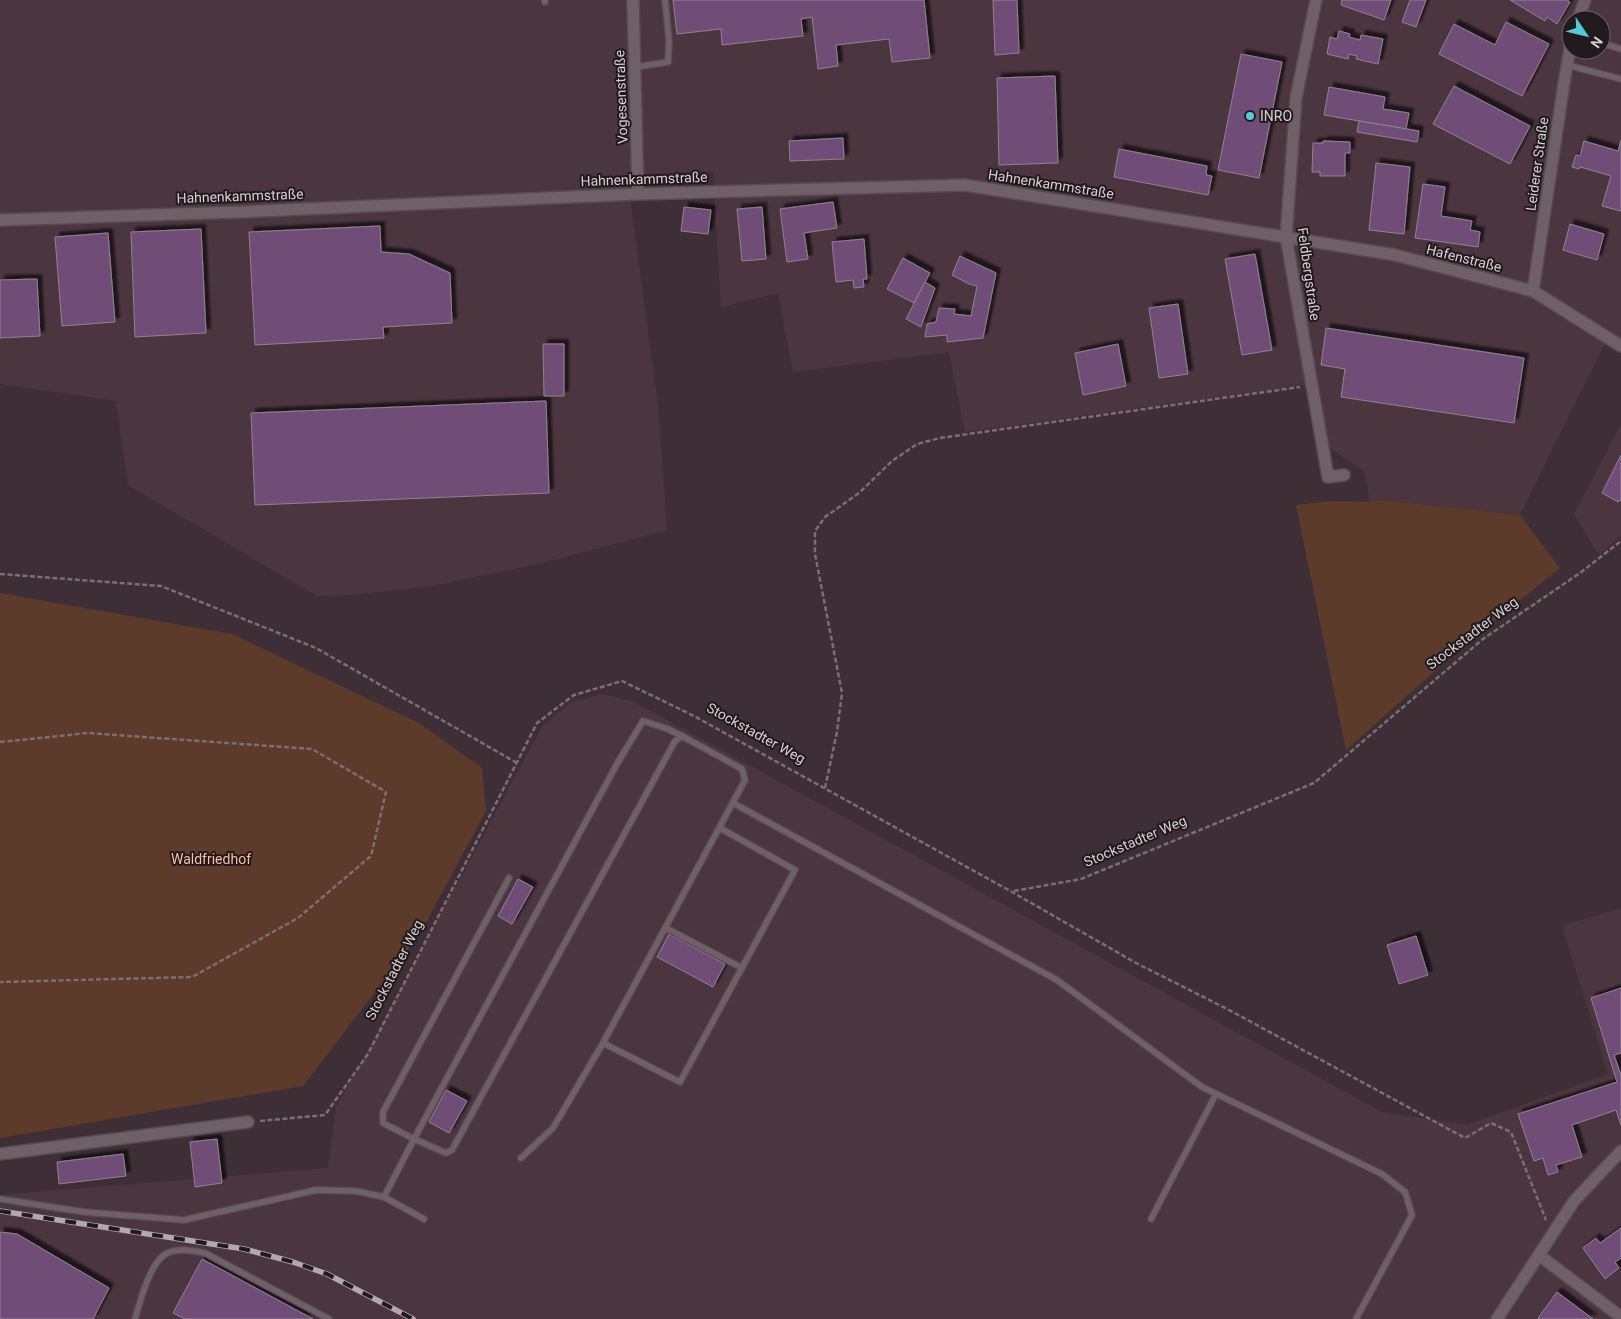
<svg xmlns="http://www.w3.org/2000/svg" width="1621" height="1319" font-family="Roboto,sans-serif">
<style>
.built{fill:#4b3640;fill-rule:evenodd}
.green{fill:#5c3b2b}
.building{fill:#704e77;stroke:#8e8390;filter:url(#shadow)}
.lines{fill:none;stroke-linecap:round;stroke-linejoin:round}
.service-casing{stroke:#574b51;stroke-width:8}
.minor-casing{stroke:#574b51;stroke-width:14}
.path{stroke:#7b6e74;stroke-width:2.5;stroke-dasharray:5 2.5;stroke-linecap:butt}
.service{stroke:#6f5f66;stroke-width:5.5}
.minor{stroke:#6f5f66;stroke-width:11}
.rail-casing{stroke:#b3a8ac;stroke-width:5.5}
.rail{stroke:#201a1d;stroke-width:4;stroke-dasharray:11;stroke-linecap:butt}
.poi-dot{fill:#52cbda;stroke:#201a1d;stroke-width:2}
.labels{text-anchor:middle;dominant-baseline:central;stroke-width:4;stroke-linejoin:round;paint-order:stroke}
.street-label{font-size:14px;fill:#d9cfd3;stroke:#201a1d}
.poi-label{font-size:14px;fill:#d9cfd3;stroke:#201a1d;text-anchor:start}
.park-label{font-size:14px;fill:#febea0;stroke:#201a1d}
</style>
<defs>
<filter id="shadow"><feDropShadow dx="4.5" dy="-4.5" stdDeviation="1" flood-color="#0009"/></filter>
</defs>
<rect width="100%" height="100%" fill="#3e2f36"/>
<g class="built">
<path d="M0,0H1621V343L1609,335L1520,515L1380,500L1370,502L1364,471L1328,447L1318,383L965,432L949,352L793,372L778,293L721,307L713,171L627,175L658,406L667,530L546,562L432,586L353,595L317,596L128,485L116,401L0,384ZM1571,20H1601V50H1571Z"/>
<path d="M1621,424V535L1599,555L1574,514Z"/>
<path d="M602,694L634,702L1382,1112L1467,1125L1608,1074L1562,926L1621,908V1319H0V1195L328,1168L336,1108L542,727L570,703Z"/>
</g>
<g class="green">
<path d="M1380,500L1520,515L1560,568L1463,646L1346,750L1296,505L1332,501L1370,502Z"/>
<path d="M0,593L232,634L419,723L482,768L486,811L421,932L303,1086L0,1138Z"/>
</g>
<g class="building">
<path d="M673,0H924L930,58L892,62L889,39L836,45L838,66L818,69L812,17L801,19L803,36L722,45L721,29L677,34Z"/>
<path d="M993,0H1017L1019,53L995,55Z"/>
<path d="M1342,0H1391L1384,20L1341,5Z"/>
<path d="M1410,0H1426L1416,27L1402,22Z"/>
<path d="M1510,0H1567L1570,2L1557,24L1547,17L1545,21Z"/>
<path d="M1506,22L1549,44L1522,96L1439,54L1454,24L1495,45Z"/>
<path d="M1339,31L1350,34L1349,37L1360,40L1361,35L1383,39L1378,64L1356,59L1357,56L1349,54L1348,59L1327,54L1330,37L1337,39Z"/>
<path d="M1241,54L1282,62L1259,178L1218,170Z"/>
<path d="M1055,76L1058,163L999,165L997,78Z"/>
<path d="M1454,86L1530,126L1510,164L1433,124Z"/>
<path d="M1329,87L1385,97L1383,109L1409,113L1406,129L1324,115Z"/>
<path d="M1359,121L1419,131L1417,142L1357,132Z"/>
<path d="M843,138L844,159L790,161L789,141Z"/>
<path d="M1621,140V211L1602,206L1611,176L1580,167L1579,169L1572,167L1576,155L1580,156L1584,141L1618,151Z"/>
<path d="M1323,141L1350,142V153H1345V176H1320V172H1312L1313,143H1323Z"/>
<path d="M1119,149L1207,166L1206,175L1212,176L1208,195L1114,177Z"/>
<path d="M1376,163L1410,167L1404,234L1369,230Z"/>
<path d="M1423,184L1445,187L1441,216L1472,221L1470,230L1480,232L1478,247L1415,238Z"/>
<path d="M833,202L837,228L804,233L808,259L787,262L780,209Z"/>
<path d="M684,207L711,210L708,234L681,231Z"/>
<path d="M762,207L766,259L742,261L737,209Z"/>
<path d="M1570,224L1604,234L1597,260L1563,250Z"/>
<path d="M380,226L381,252L409,254L450,273L452,323L383,327L384,338L255,345L249,232Z"/>
<path d="M201,229L206,333L135,337L131,232Z"/>
<path d="M108,233L115,322L62,326L55,237Z"/>
<path d="M864,239L867,279H863L864,287L854,288L853,280L836,282L832,242Z"/>
<path d="M1255,254L1272,350L1242,355L1225,259Z"/>
<path d="M960,256L996,273L983,338L947,342V335L925,337L927,324L936,322L939,308L955,309L954,314L971,316L977,286L969,284L952,275Z"/>
<path d="M903,258L930,273L914,303L887,289Z"/>
<path d="M37,279L40,336L0,338V280Z"/>
<path d="M925,282L935,288L921,327L906,319Z"/>
<path d="M1178,304L1188,374L1159,378L1149,308Z"/>
<path d="M1326,328L1524,358L1514,423L1341,397L1345,369L1321,365Z"/>
<path d="M543,344H564V396H544Z"/>
<path d="M1118,344L1126,386L1083,395L1075,353Z"/>
<path d="M546,401L549,493L255,505L251,413Z"/>
<path d="M1621,455V501L1619,500L1618,502L1602,493Z"/>
<path d="M518,879L533,887L512,924L498,916Z"/>
<path d="M669,934L725,964L713,987L657,957Z"/>
<path d="M1416,936L1428,975L1399,984L1387,945Z"/>
<path d="M1621,988V1053L1614,1055L1621,1075V1125L1616,1110L1572,1125L1582,1157L1556,1165L1558,1172L1548,1175L1543,1158L1534,1161L1518,1114L1617,1082L1591,998Z"/>
<path d="M446,1090L467,1101L449,1133L429,1122Z"/>
<path d="M217,1139L222,1183L195,1187L190,1142Z"/>
<path d="M123,1154L126,1176L59,1184L57,1162Z"/>
<path d="M1621,1228V1258L1615,1262L1619,1268L1605,1279L1583,1248L1596,1238L1600,1243Z"/>
<path d="M0,1232L17,1234L109,1288L93,1319H0Z"/>
<path d="M202,1259L313,1319H185L173,1313Z"/>
<path d="M1557,1292L1593,1319H1539L1538,1318Z"/>
</g>
<g class="lines">
<defs>
<g id="service">
<path d="M545,0V2"/>
<path d="M1601,43L1621,49"/>
<path d="M1567,65L1621,79"/>
<path d="M635,67L668,62L669,41L665,0"/>
<path d="M733,803L1057,980L1202,1087L1382,1174L1405,1192L1412,1215L1356,1319"/>
<path d="M509,878L383,1112V1123L414,1139L618,762L643,721L668,729L682,736"/>
<path d="M666,928L742,968"/>
<path d="M603,1043L680,1082L795,870L720,828"/>
<path d="M384,1197L414,1139L446,1153L452,1150L675,741L682,736L742,769L745,780L603,1043L553,1128L521,1158"/>
<path d="M0,1199L84,1212L184,1220L316,1190L356,1191L384,1197L424,1219"/>
<path d="M1151,1219L1216,1094"/>
<path d="M135,1319C140,1302 151,1257 170,1252C181,1248 193,1251 205,1253L329,1319"/>
</g>
<g id="minor">
<path d="M633,0L638,194"/>
<path d="M1316,0L1296,98L1286,237L1328,477L1344,475"/>
<path d="M1578,20L1585,0"/>
<path d="M0,220L239,212L638,194L965,185L1395,255L1533,291L1621,346"/>
<path d="M1533,291L1564,83L1571,43"/>
<path d="M0,1154L248,1122"/>
<path d="M1539,1255L1621,1317"/>
<path d="M1497,1319L1574,1201L1621,1151"/>
</g>
</defs>
<use href="#service" class="service-casing"/>
<use href="#minor" class="minor-casing"/>
<g class="path">
<path d="M0,574L161,586L316,648L517,763"/>
<path d="M0,742L88,733L312,749L386,792L371,856L298,918L192,977L0,982"/>
<path d="M825,788L837,732L842,693L815,554V531L825,517L859,493L892,461L917,444L940,438L1300,387"/>
<path d="M1014,891L1081,879L1314,783L1483,639L1580,573L1621,541"/>
<path d="M260,1121L325,1115L368,1054L537,723L574,695L622,681L694,716L1012,892L1136,963L1231,1011L1465,1138L1491,1123L1511,1132L1546,1220"/>
</g>
<use href="#service" class="service"/>
<use href="#minor" class="minor"/>
<defs>
<path id="rail" d="M0,1211L244,1249L293,1262L327,1274L413,1319"/>
</defs>
<use href="#rail" class="rail-casing"/>
<use href="#rail" class="rail"/>
</g>
<circle class="poi-dot" cx="1250" cy="116" r="5"/>
<g class="labels">
<g class="street-label">
<text transform="translate(621 97) rotate(-92)">Vogesenstraße</text>
<text transform="translate(1537 164) rotate(-82)">Leiderer Straße</text>
<text transform="translate(644 179) rotate(-2)">Hahnenkammstraße</text>
<text transform="translate(1051 184) rotate(9)">Hahnenkammstraße</text>
<text transform="translate(240 196) rotate(-2)">Hahnenkammstraße</text>
<text transform="translate(1464 258) rotate(14)">Hafenstraße</text>
<text transform="translate(1309 274) rotate(82)">Feldbergstraße</text>
<text transform="translate(1472 633) rotate(-37)">Stockstadter Weg</text>
<text transform="translate(756 733) rotate(29)">Stockstadter Weg</text>
<text transform="translate(1135 841) rotate(-23)">Stockstadter Weg</text>
<text transform="translate(394 970) rotate(-63)">Stockstadter Weg</text>
</g>
<g class="poi-label">
<text x="1260" y="116">INRO</text>
</g>
<g class="park-label">
<text x="211" y="859">Waldfriedhof</text>
</g>
</g>
<g transform="translate(1586 35) rotate(125)"><circle r="24" fill="#201a1d" stroke="#6a6266"/>
<path d="M0-4L9 19L0 12L-9 19Z" fill="#52cbda"/>
<text y="-8" font-size="14" font-weight="bold" text-anchor="middle" fill="#d9cfd3">N</text>
</g>
</svg>
